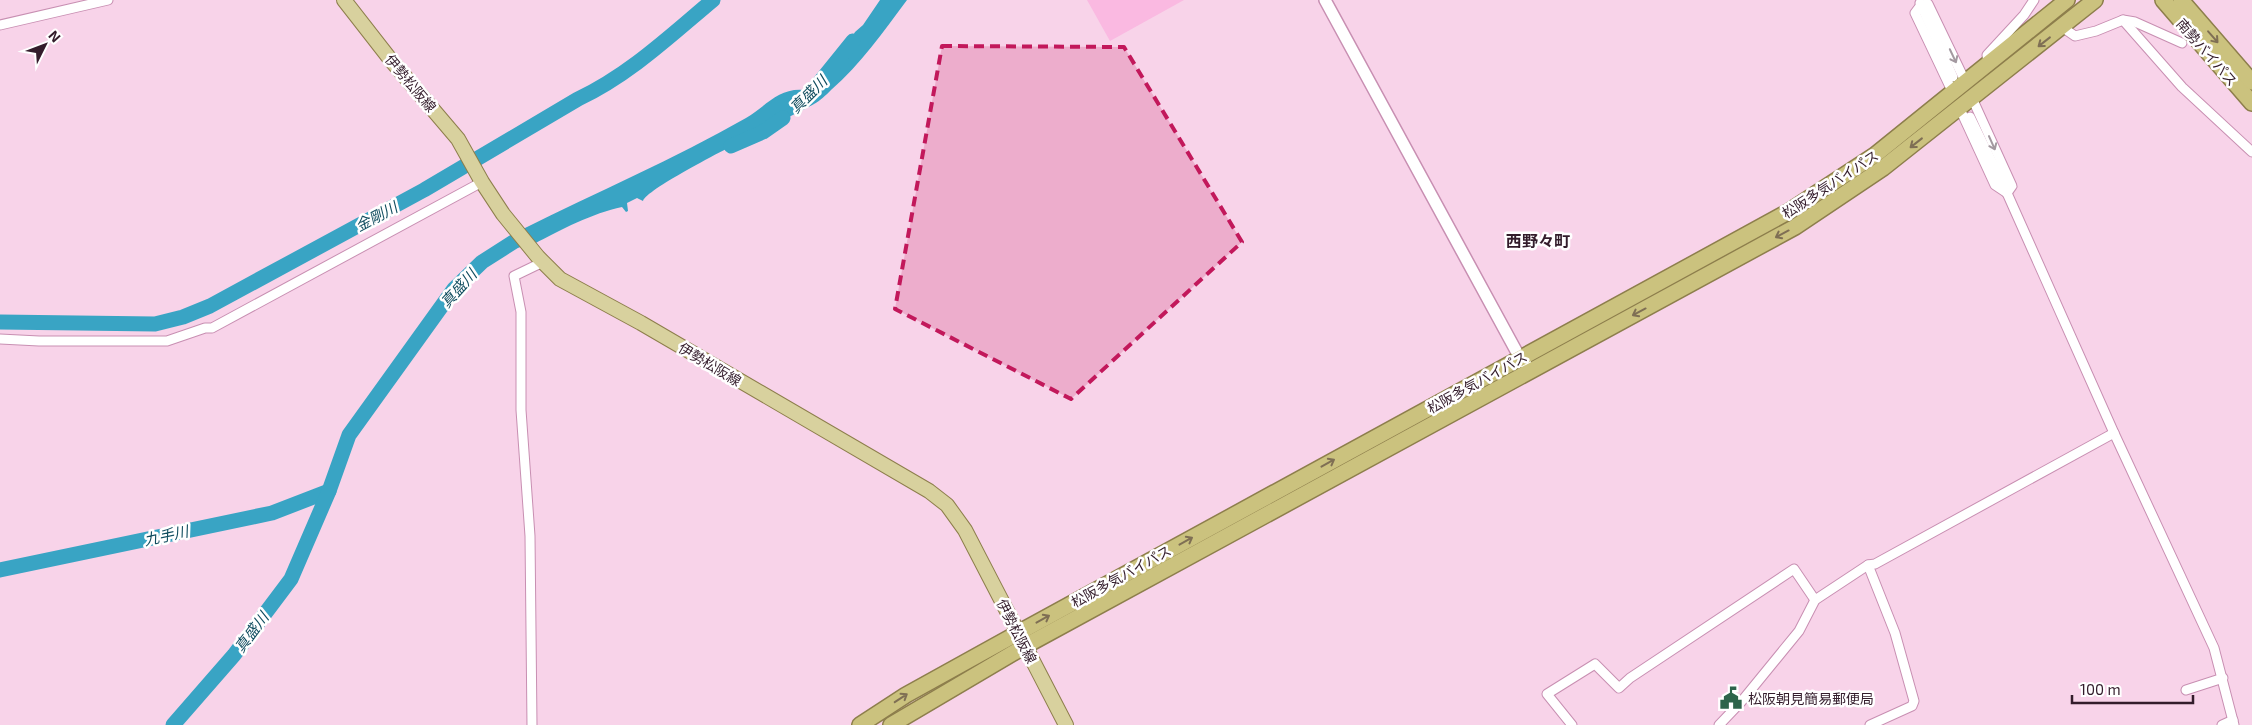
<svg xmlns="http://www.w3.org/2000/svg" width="2252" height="725" font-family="'Exo 2','Noto Sans JP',sans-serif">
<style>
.green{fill:#fab9e1}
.water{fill:#39a4c4}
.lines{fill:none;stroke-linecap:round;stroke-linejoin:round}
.river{stroke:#39a4c4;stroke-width:15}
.minor-casing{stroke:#c88fb2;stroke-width:11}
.tertiary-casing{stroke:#c88fb2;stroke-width:14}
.primary-casing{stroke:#8d7e4c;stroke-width:16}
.trunk-casing{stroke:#8d7e4c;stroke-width:18}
.minor{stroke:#fff;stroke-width:9}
.tertiary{stroke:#fff;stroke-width:11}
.primary{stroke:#d8d19e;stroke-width:14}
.trunk{stroke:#cbc27e;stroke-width:15}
.oneway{stroke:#7f6f54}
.oneway2{stroke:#a399a0}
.marked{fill:#c2185b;fill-opacity:0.2;stroke:#c2185b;stroke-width:4;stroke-dasharray:10 6;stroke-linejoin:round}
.labels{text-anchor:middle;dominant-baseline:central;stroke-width:5;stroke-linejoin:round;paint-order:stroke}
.street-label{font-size:14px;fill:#331c2b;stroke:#fff}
.poi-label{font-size:14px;fill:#331c2b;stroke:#fff;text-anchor:start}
.water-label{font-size:15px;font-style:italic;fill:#114d5f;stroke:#fff}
.quarter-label{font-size:16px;font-weight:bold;fill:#331c2b;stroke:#fff}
</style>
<rect width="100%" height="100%" fill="#f8d3e9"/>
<path class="green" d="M1087,0H1184L1110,41Z"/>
<path class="water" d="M880,0H907C883,32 861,64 831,90C826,95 820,101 814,104C789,118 650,184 643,201L637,198L627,203L628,211L626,212L622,207C593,213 560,230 534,244L523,229C597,192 674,159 746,118C769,104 781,85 810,91L832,72L855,32L863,25Z"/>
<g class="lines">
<g class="river">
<path d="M811,93L853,41"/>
<path d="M731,146L763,132L783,118"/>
<path d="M0,322L155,324L183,317L210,306L424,190L578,99C629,75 670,36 713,0"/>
<path d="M0,570L272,513L329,491"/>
<path d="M173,725L234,655L291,579L329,491L349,435L454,289L482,262L515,241L534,233"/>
</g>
<defs>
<g id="minor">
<path d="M1920,3L1953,77"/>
<path d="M2123,20L2135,22L2182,43"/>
<path d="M0,25L108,0"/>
<path d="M2062,27L2075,36L2096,31L2123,20L2182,87L2252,152"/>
<path d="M1988,64L1987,55L2024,15L2034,0"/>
<path d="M1953,93L1915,13L1921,5L1928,4L1966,83"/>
<path d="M1972,98L2012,186L2007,193"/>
<path d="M1960,109L1995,185L2007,193"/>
<path d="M1970,117L2007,193L2114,433L2214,648L2234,725"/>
<path d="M0,339L39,341H167L205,328H212L482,182"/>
<path d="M1868,565L1895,633L1914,701L1912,706L1870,725"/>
<path d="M2186,690L2223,678"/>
<path d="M532,725L530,536L521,410V312L514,276L543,262"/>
<path d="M1572,725L1547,694L1595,664L1619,688L1630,678L1794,569L1815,600"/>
<path d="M1719,725L1741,702L1799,631L1815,600L1868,565L1875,564L2114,433"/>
<path d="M2222,725L2233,720"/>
</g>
<path id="tertiary" d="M1325,0L1520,358L1526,364"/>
<path id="primary" d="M344,0L390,59L458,139L482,182L503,214L538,257L560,279L641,323L929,491L947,505L965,530L1066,725"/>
<g id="trunk">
<path d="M2163,0L2252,103"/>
<path d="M2181,0L2252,82"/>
<path d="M860,725L906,695L1018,633L1788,212L1875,155L2067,0"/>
<path d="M891,725L1025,646L1795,227L1883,168L2095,0"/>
</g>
</defs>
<use href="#minor" class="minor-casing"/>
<use href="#tertiary" class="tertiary-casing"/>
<use href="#primary" class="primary-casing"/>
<use href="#trunk" class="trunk-casing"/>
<use href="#minor" class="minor"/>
<use href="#tertiary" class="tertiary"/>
<use href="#primary" class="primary"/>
<use href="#trunk" class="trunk"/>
</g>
<defs><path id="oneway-shaft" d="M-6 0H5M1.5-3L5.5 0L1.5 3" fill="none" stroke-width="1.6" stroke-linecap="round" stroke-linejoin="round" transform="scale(1.25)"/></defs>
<g class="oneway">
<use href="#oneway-shaft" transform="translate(2213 37) rotate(49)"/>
<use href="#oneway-shaft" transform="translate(2044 42) rotate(142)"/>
<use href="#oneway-shaft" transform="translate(1916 143) rotate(142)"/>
<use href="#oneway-shaft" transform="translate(1782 234) rotate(152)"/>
<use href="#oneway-shaft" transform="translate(1639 312) rotate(152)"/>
<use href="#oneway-shaft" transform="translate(1328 463) rotate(-29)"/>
<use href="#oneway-shaft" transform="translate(1186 541) rotate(-29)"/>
<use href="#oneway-shaft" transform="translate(1043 619) rotate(-29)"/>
<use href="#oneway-shaft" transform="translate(901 698) rotate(-33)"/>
</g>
<g class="oneway2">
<use href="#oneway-shaft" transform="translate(1953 56) rotate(65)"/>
<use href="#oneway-shaft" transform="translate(1992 143) rotate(66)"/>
</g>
<path class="marked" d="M942,46L1124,47L1242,242L1071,399L895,309Z"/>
<defs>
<symbol id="civic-bare" viewBox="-9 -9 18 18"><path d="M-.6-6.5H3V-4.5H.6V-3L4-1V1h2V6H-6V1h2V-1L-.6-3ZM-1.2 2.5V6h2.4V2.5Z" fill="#2d634a" stroke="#fff" stroke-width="2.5" paint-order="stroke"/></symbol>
</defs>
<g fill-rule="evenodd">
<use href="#civic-bare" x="1715" y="682" width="32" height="32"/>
</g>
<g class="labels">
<g class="street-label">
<text transform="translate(2207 52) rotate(49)">南勢バイパス</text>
<text transform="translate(411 83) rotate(50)">伊勢松阪線</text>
<text transform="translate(1830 184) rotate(-33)">松阪多気バイパス</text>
<text transform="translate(710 364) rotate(31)">伊勢松阪線</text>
<text transform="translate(1477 382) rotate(-29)">松阪多気バイパス</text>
<text transform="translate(1121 576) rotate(-29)">松阪多気バイパス</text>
<text transform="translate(1017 631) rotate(63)">伊勢松阪線</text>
</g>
<g class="poi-label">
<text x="1748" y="698">松阪朝見簡易郵便局</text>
</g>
<g class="water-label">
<text transform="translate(808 94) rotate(-45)">真盛川</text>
<text transform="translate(376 216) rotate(-28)">金剛川</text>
<text transform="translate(458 288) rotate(-48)">真盛川</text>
<text transform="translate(166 535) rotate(-12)">九手川</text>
<text transform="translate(251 632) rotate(-53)">真盛川</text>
</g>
<g class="quarter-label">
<text x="1538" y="240">西野々町</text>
</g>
</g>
<g transform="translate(45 45) rotate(48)" stroke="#ffffff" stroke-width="4" paint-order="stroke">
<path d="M0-4L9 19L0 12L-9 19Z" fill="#331c2b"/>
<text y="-8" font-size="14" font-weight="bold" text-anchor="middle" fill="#331c2b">N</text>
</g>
<path d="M2072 695v8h121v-8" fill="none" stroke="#331c2b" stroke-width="2.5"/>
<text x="2080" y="695" font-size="15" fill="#331c2b" stroke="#ffffff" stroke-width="4" paint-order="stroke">100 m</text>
</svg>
